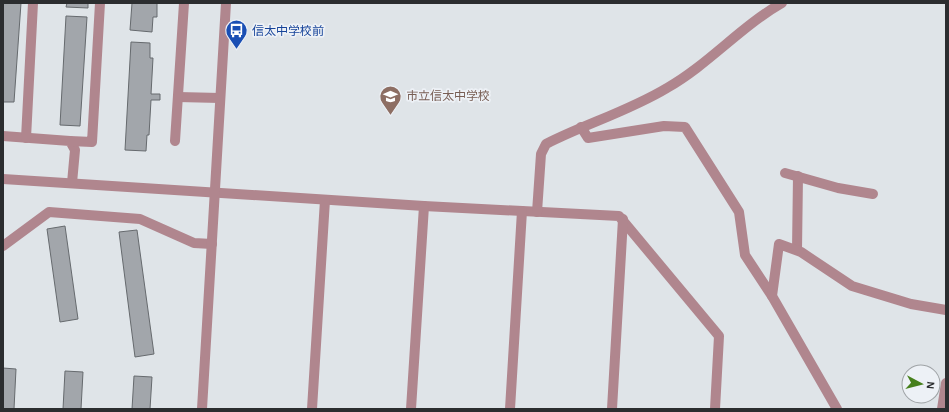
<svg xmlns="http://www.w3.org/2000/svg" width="949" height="412" font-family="'Alegreya Sans','Noto Sans JP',sans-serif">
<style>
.building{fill:#a2a6ab;stroke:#666a6e}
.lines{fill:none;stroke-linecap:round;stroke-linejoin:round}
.minor{stroke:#b0868e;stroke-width:10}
.labels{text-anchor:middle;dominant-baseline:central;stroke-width:3.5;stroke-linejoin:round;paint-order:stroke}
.transit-label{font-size:12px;fill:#164399;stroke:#edf1f6;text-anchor:start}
.education-label{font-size:12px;fill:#785e54;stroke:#edf1f6;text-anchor:start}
</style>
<rect width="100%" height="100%" fill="#dfe4e8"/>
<g class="building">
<path d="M3,3H21L14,102H3Z"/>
<path d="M67,3H88V8L66,7Z"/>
<path d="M132,3H157V17H153L152,32L130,30Z"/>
<path d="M66,16L87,17L80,126L60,125Z"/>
<path d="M131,42L150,43V58H153L151,94H160V100H151L149,135H147L146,151L125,150Z"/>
<path d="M65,226L78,319L60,322L47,229Z"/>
<path d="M137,230L154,354L135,357L119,232Z"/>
<path d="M3,368L16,369L14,409H3Z"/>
<path d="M65,371L83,372L81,409H63Z"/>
<path d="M134,376L152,377L150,409H132Z"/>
</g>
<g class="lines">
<g class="minor">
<path d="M178,97L220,98"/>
<path d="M581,127L588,138L664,126L685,127L739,212L745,255L772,296"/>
<path d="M3,136L70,141L75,150L72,183"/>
<path d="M26,138L33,3"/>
<path d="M70,141L92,142L100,3"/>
<path d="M175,141L184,3"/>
<path d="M785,173L838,188L873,194"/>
<path d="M3,179L424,206L619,216L719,336L715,409"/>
<path d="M537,212L541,154L546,144C585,124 629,111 667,88C709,64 740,27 782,3"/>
<path d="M3,246L49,212L140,219L194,243L212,244"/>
<path d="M797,250L798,176"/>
<path d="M202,409L226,3"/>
<path d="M312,409L325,200"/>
<path d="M411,409L424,206"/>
<path d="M510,409L522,211"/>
<path d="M612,409L623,219"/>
<path d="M837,409L772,296L779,244L801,252L852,286L911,304L946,310"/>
<path d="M942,409L946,383"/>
</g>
</g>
<defs>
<symbol id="bus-pin" viewBox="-11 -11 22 30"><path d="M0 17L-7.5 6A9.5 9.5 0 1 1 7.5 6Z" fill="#1a4fb4" stroke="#edf1f6"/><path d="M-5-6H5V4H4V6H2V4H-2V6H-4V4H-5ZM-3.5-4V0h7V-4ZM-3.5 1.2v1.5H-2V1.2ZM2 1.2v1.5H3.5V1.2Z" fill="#fff"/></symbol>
<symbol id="school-pin" viewBox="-11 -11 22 30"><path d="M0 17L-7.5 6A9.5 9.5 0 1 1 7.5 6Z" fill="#8d6e63" stroke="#edf1f6"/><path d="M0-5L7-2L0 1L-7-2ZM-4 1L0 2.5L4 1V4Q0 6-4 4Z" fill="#fff"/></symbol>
</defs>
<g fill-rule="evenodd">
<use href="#bus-pin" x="224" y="18" width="25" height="34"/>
<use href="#school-pin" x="378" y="84" width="25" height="34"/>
</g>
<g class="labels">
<g class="transit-label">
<text x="252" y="31">信太中学校前</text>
</g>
<g class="education-label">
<text x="406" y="96">市立信太中学校</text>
</g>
</g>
<rect width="949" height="412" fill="none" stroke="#2b2d2f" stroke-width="8"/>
<g transform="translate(921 384) rotate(97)"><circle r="19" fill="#edf1f6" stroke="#9fa3a6"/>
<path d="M0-3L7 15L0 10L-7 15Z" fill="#46801c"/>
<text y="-6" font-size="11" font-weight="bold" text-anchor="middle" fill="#2b2d2f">N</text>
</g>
</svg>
